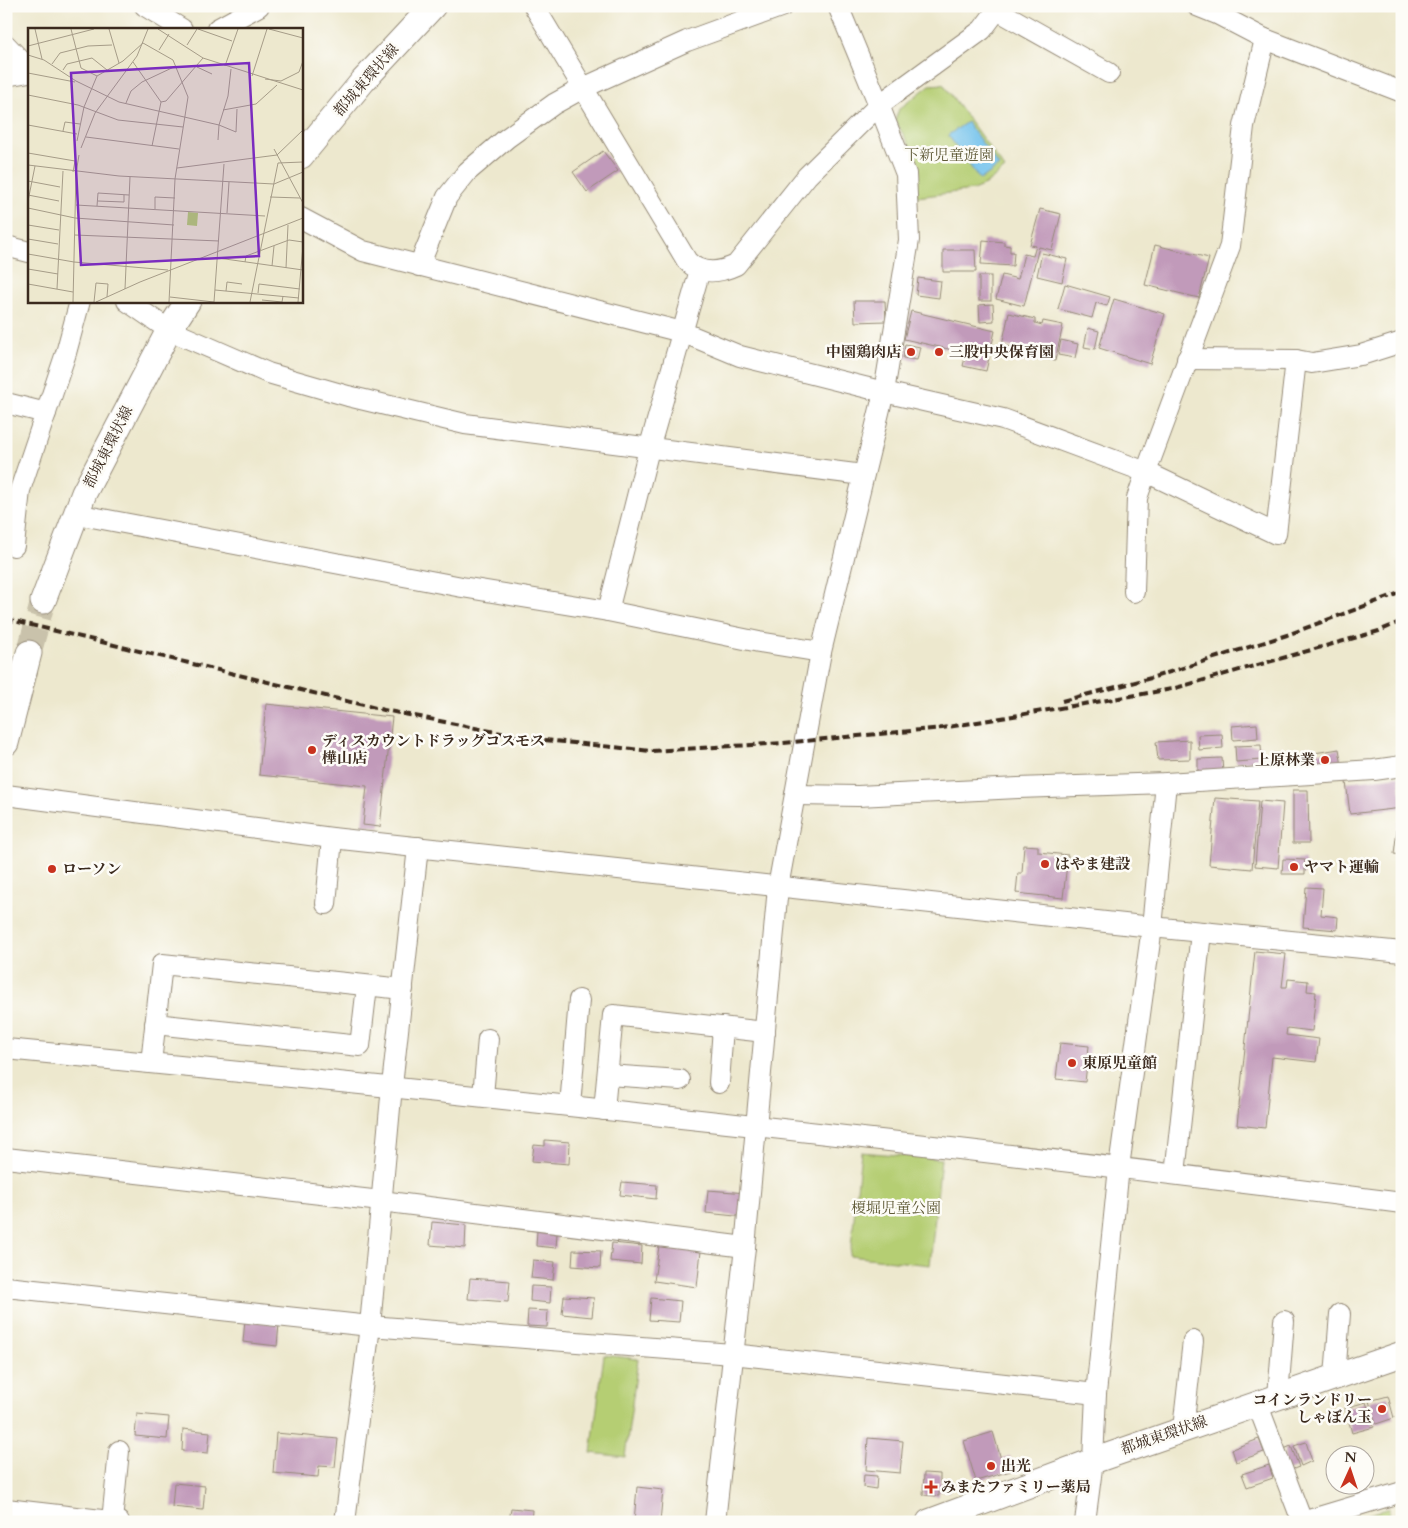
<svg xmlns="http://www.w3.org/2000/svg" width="1408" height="1528" font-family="Cardo,'Noto Serif JP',serif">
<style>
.green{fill:#b5ce73;stroke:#787c48}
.water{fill:#70c1ec;stroke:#567685}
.building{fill:#c19aba}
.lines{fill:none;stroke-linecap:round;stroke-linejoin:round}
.major-tunnel{stroke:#c9c2ab;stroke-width:25;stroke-dasharray:25 12;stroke-linecap:butt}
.minor-casing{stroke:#948976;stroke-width:22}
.major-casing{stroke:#948976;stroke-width:27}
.minor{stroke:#fff;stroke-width:20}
.major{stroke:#fff;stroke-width:25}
.rail{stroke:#3b2a1e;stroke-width:4;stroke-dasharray:8 4;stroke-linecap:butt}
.poi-dot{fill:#c8321e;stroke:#fdfcf7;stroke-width:2}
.labels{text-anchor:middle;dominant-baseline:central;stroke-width:5;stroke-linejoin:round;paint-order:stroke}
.street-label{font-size:15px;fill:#3b2a1e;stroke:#fdfcf7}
.park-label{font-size:15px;fill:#605b38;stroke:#fdfcf7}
.poi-label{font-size:15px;font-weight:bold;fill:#3b2a1e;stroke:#fdfcf7;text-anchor:start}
.inset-road{fill:none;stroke:#a69c88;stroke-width:1}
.view{fill:#7b2cbf;fill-opacity:0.15;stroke:#7b2cbf;stroke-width:2.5}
.inset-edge{fill:none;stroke:#3b2a1e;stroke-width:2.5}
</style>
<rect width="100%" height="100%" fill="#fdfcf7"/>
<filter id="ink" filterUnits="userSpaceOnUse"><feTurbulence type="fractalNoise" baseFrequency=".02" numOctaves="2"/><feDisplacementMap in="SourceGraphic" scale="10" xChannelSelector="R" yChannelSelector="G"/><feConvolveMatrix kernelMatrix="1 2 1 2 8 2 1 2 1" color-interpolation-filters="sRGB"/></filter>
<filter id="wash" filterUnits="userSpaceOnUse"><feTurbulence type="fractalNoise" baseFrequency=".0096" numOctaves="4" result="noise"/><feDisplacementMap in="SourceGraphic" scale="20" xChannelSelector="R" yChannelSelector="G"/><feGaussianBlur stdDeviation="1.12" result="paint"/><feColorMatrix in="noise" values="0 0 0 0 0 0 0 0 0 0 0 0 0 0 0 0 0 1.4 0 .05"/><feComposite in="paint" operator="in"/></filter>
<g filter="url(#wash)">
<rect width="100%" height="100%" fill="#ede8ce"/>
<g class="green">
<path d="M943,84L1005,169L985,185L973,190L917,197L912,150L895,120L899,109L930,85Z"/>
<path d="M861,1152L941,1159L930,1265L850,1256Z"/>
<path d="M604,1355L638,1359L625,1457L591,1453Z"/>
<path d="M1389,1508L1388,1522H1345Z"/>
</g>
<path class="water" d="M967,122L999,166L980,180L948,135Z"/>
<g id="blocks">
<g class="building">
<path d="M603,151L618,171L587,192L573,172Z"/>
<path d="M1040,209L1061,214L1052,250L1039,247L1024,306L996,299L1002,275L1018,279L1024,254L1033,256L1036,246L1030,245Z"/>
<path d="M983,240L1004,242V245L1010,246V252H1014L1013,266L981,264Z"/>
<path d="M1155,245L1209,258L1199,298L1145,285Z"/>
<path d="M943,250H975L976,272H943Z"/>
<path d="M1042,253L1067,259L1062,282L1037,276Z"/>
<rect x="979" y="276" width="12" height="25"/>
<path d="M918,278L941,281L939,298L916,295Z"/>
<path d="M1065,284L1110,297L1107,306L1096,303L1092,318L1058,309Z"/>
<path d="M1114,299L1165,314L1150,364L1099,348Z"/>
<path d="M854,301H885L886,321L855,322Z"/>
<path d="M993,304L994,321L980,322L979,305Z"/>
<path d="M911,311L995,331L986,371L963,366L966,353L904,339Z"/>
<path d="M1009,313L1035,319V323L1042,325L1043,321L1063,325L1055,361L1025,354L1023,360L1013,358L1015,348L1002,345Z"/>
<path d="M1088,328L1099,331L1095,349L1084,347Z"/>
<path d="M1061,340L1078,344L1075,358L1058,355Z"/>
<path d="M905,344L920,347L917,360L903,358Z"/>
<path d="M266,704L392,717L380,827L363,825L367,786L259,775Z"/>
<path d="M1257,724L1258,738L1233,740L1232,726Z"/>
<path d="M1222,734L1223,748L1199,750L1198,735Z"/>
<path d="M1190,740V759L1158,760L1156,742Z"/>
<path d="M1261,745L1262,760L1236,762L1235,746Z"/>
<path d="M1339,749L1342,766L1311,771L1308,754Z"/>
<path d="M1304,757L1306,768L1293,771L1291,759Z"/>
<path d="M1222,758L1223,773H1198V759Z"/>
<path d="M1399,776L1402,808L1350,814L1346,782Z"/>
<path d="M1293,790H1308L1309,843H1293Z"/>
<path d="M1215,798L1258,801L1252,869L1209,865Z"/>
<path d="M1260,801L1283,803L1278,868L1255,866Z"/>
<path d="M1398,821H1402V855L1394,854Z"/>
<path d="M1024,845L1038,846V852L1068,855L1063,898L1016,893L1018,873H1022Z"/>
<path d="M1283,859L1305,860V874H1282Z"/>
<path d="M1306,887L1323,888L1321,915L1338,917L1337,930L1303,927Z"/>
<path d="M1255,951L1286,954L1282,987H1287L1288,979L1308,981L1307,991L1316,992L1312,1031L1287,1028L1286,1035L1319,1039L1316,1062L1272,1057L1265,1128L1237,1125Z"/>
<path d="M1060,1043L1089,1046L1085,1082L1056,1079Z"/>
<path d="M545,1140L570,1142L569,1164L532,1161L534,1145L545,1146Z"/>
<path d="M622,1182L657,1185L656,1199L620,1195Z"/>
<path d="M708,1190L747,1193L745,1217L706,1213Z"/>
<path d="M432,1222L466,1225L465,1248L430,1245Z"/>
<path d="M537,1231L557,1233L556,1248L536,1246Z"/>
<path d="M612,1243L642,1246L641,1264L610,1261Z"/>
<path d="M659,1246L701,1251L697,1287L654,1281Z"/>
<path d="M573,1250L601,1251L600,1268L572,1266Z"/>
<path d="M533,1260L555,1262L553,1280L531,1278Z"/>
<path d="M470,1278L510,1281L508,1302L468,1299Z"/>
<path d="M531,1286L551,1287L550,1303L530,1301Z"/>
<path d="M564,1296L594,1298L592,1317L562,1314Z"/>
<path d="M651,1298L681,1301L679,1322L649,1320Z"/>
<path d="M528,1310L548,1311L547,1327L527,1326Z"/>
<path d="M245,1320L279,1324L277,1346L243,1342Z"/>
<path d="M1388,1396L1394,1418L1376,1424L1369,1401Z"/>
<path d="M1366,1402L1374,1427L1352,1433L1345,1408Z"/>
<path d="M137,1414L169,1417L167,1439L135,1436Z"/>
<path d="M183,1429L210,1432L208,1453L182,1451Z"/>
<path d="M993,1432L1001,1459L1010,1456L1014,1470L976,1481L964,1441Z"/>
<path d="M276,1433L338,1439L335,1467L319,1466L318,1477L273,1473Z"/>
<path d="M868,1438L903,1441L900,1473L866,1470Z"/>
<path d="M1259,1439L1264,1452L1236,1462L1232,1449Z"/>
<path d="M1306,1442L1312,1461L1301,1466L1294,1446Z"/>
<path d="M1291,1446L1299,1467L1285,1472L1284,1449Z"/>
<path d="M1269,1465L1273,1478L1247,1487L1242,1474Z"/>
<path d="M924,1473L940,1474V1483L949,1484V1492L939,1491V1496L923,1495Z"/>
<path d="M864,1475L877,1476L876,1489L863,1487Z"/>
<path d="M174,1483L205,1486L203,1510L172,1507Z"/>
<path d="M637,1487L663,1490L660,1522H634Z"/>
<path d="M511,1508L532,1510L531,1522H509Z"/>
</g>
</g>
</g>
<g filter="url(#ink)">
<use href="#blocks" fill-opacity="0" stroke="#948976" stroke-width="1"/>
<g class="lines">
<path class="major-tunnel" d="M29,653L43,601"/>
<defs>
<g id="minor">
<path d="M145,6L182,29"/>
<path d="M534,6L687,261C701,275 719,273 736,265L807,176L879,105L982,30L1000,6"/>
<path d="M1197,6L1217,14L1265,39L1402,92"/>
<path d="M997,10L1109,73"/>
<path d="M217,29L259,6"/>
<path d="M6,45L29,69"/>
<path d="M6,76L29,72"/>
<path d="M301,218L363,251L682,332L740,356L884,392L1003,419L1146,472L1230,246L1244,126L1265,39"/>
<path d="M6,246L29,252"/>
<path d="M419,266L447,197L467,172L507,138L554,104L583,88L687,41L783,6"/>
<path d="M127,301L169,330L268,373L348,396L465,424L863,475"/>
<path d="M1187,359L1296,360L1312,363L1361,355L1402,342"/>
<path d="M6,403L46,413"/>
<path d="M76,514L462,587L608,611L759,642L821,652"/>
<path d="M14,546L20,490L66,353L80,301"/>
<path d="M1134,592L1137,498L1146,472L1276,534L1296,360"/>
<path d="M608,611L649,449L700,270"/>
<path d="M6,795L332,838L1152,927L1402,952"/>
<path d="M795,795L858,796L1018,788L1166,783L1374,770L1402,766"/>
<path d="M326,904L332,838"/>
<path d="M155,1024L360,1046L367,986"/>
<path d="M6,1049C472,1094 938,1143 1402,1203"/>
<path d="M151,1063L162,964L403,989"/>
<path d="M608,1075L680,1080"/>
<path d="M719,1083L723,1027"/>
<path d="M483,1096L488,1039"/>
<path d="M570,1106L579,1000"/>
<path d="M604,1110L613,1015L765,1032"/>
<path d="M6,1158L381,1201L745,1247"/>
<path d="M1175,1174L1201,932"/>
<path d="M6,1287L370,1326L732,1354L1096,1394"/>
<path d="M1335,1376L1340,1314"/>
<path d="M1278,1396L1284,1321"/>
<path d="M1257,1403L1302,1521"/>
<path d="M1183,1429L1193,1341"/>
<path d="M6,1509L119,1522"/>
<path d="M112,1521L119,1451"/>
<path d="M345,1522L370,1326L392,1086L418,847"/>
<path d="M715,1522L745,1247L778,887L821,652L884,392L909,240L906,174L879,105L838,6"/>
<path d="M1085,1522L1093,1461L1096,1394L1119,1167L1152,927L1166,783"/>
<path d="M1302,1522L1402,1492"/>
</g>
<g id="major">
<path d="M301,156L363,81L433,6"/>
<path d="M43,601L84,493L169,330L188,301"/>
<path d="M6,743L29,653"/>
<path d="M929,1522L1093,1461L1402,1354"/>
</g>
</defs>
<use href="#minor" class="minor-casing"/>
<use href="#major" class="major-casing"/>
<use href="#minor" class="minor"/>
<use href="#major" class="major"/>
<g class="rail">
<path d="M6,619L384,710L526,738L651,751L783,743L942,728L1172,689L1379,631L1402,621"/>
<path d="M1062,701L1151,678L1287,635L1402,592"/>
</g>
</g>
</g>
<g class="poi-dot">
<circle cx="911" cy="352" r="5"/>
<circle cx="939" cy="352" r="5"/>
<circle cx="312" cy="750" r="5"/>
<circle cx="1325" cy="760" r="5"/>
<circle cx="1045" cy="864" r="5"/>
<circle cx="1294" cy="867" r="5"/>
<circle cx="52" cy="869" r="5"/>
<circle cx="1072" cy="1063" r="5"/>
<circle cx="1382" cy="1409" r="5"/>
<circle cx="991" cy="1466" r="5"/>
<path d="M928.5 1479.5h5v5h5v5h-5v5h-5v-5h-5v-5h5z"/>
</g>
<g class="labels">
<g class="street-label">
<text transform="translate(366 80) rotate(-49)">都城東環状線</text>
<text transform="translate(108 447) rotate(-63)">都城東環状線</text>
<text transform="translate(1164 1435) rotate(-19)">都城東環状線</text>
</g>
<g class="park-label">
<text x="949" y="155">下新児童遊園</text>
<text x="896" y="1208">榎堀児童公園</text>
</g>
<g class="poi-label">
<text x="901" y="352" text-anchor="end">中園鶏肉店</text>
<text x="949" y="352">三股中央保育園</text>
<text x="322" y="741">ディスカウントドラッグコスモス<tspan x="322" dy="17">樺山店</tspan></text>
<text x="1315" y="760" text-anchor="end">上原林業</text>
<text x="1055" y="864">はやま建設</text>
<text x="1304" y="867">ヤマト運輸</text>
<text x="62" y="869">ローソン</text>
<text x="1082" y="1063">東原児童館</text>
<text x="1372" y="1400" text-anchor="end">コインランドリー<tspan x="1372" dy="17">しゃぼん玉</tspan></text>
<text x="1001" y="1466">出光</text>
<text x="941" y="1487">みまたファミリー薬局</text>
</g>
</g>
<g transform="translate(28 28)">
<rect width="275" height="275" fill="#ede8ce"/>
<path d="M160,184L170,185L169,198L159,197Z" fill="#b5ce73"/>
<path class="inset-road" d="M7,1L14,31M43,1L53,40L69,48M81,1L91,35M130,1L175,30L275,62M170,1L204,13M241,1L275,10M159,17L169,1M0,18L66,1M131,22L141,6M0,27L16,32L48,53L91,74L191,97L200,68L203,41M105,34L133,74M24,36L32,25L60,18L84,17M197,38L210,1M169,39L184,46M35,42L39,36L64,30L79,42M0,45L47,54M224,48L239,1M237,51L253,53L271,44L275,33M0,67L50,77L90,92L155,99M133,74L138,73L175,30M98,75L103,63L114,54L148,38M195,82L228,76L249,57M0,97L49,106M35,103L37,94L52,96M58,109L151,121M190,112L191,97L208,104L209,81M49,113L56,79L69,48L95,33L115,15L145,32L160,69L147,151L141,274M124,118L133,74M53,120L67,85L109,28L120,1M246,121L275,175M0,125L47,133L45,144M0,137L91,148L246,156L275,144M149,140L249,127L275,102M0,153L32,159M0,167L31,173M242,169L272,170M0,173L7,138M70,173L96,174V167M48,177L237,188M69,178L70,165L101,167M0,180L47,190L146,197M127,181V169L147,170M199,185L201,154M0,197L31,202M47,207L191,213M0,211L30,216M0,226L46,234L140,242M190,230L275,242M217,234L218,228L261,212L275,214M244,238L246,218M258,240L260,197M0,241L30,246M0,256L45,264M29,261L35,143M97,261L102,149M187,262L271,270M198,263L199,254L214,256M230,265L231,256L272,261M142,269L186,274M234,272L254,274L255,268M45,274L48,145L51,127M66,274L68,255L80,256L79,269M68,274L112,254L275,190M186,274L196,136M222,274L250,135L275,134M270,274L275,218"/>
<path class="view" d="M221,35L231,228L53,237L43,45Z"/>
<rect width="275" height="275" class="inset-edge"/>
</g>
<rect width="1408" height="1528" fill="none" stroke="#fdfcf7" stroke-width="25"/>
<g transform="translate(1350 1470) rotate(3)"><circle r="24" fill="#fdfcf7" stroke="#afa8a0"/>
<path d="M0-4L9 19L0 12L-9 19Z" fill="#c8321e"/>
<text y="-8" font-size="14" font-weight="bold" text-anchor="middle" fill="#3b2a1e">N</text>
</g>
</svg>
